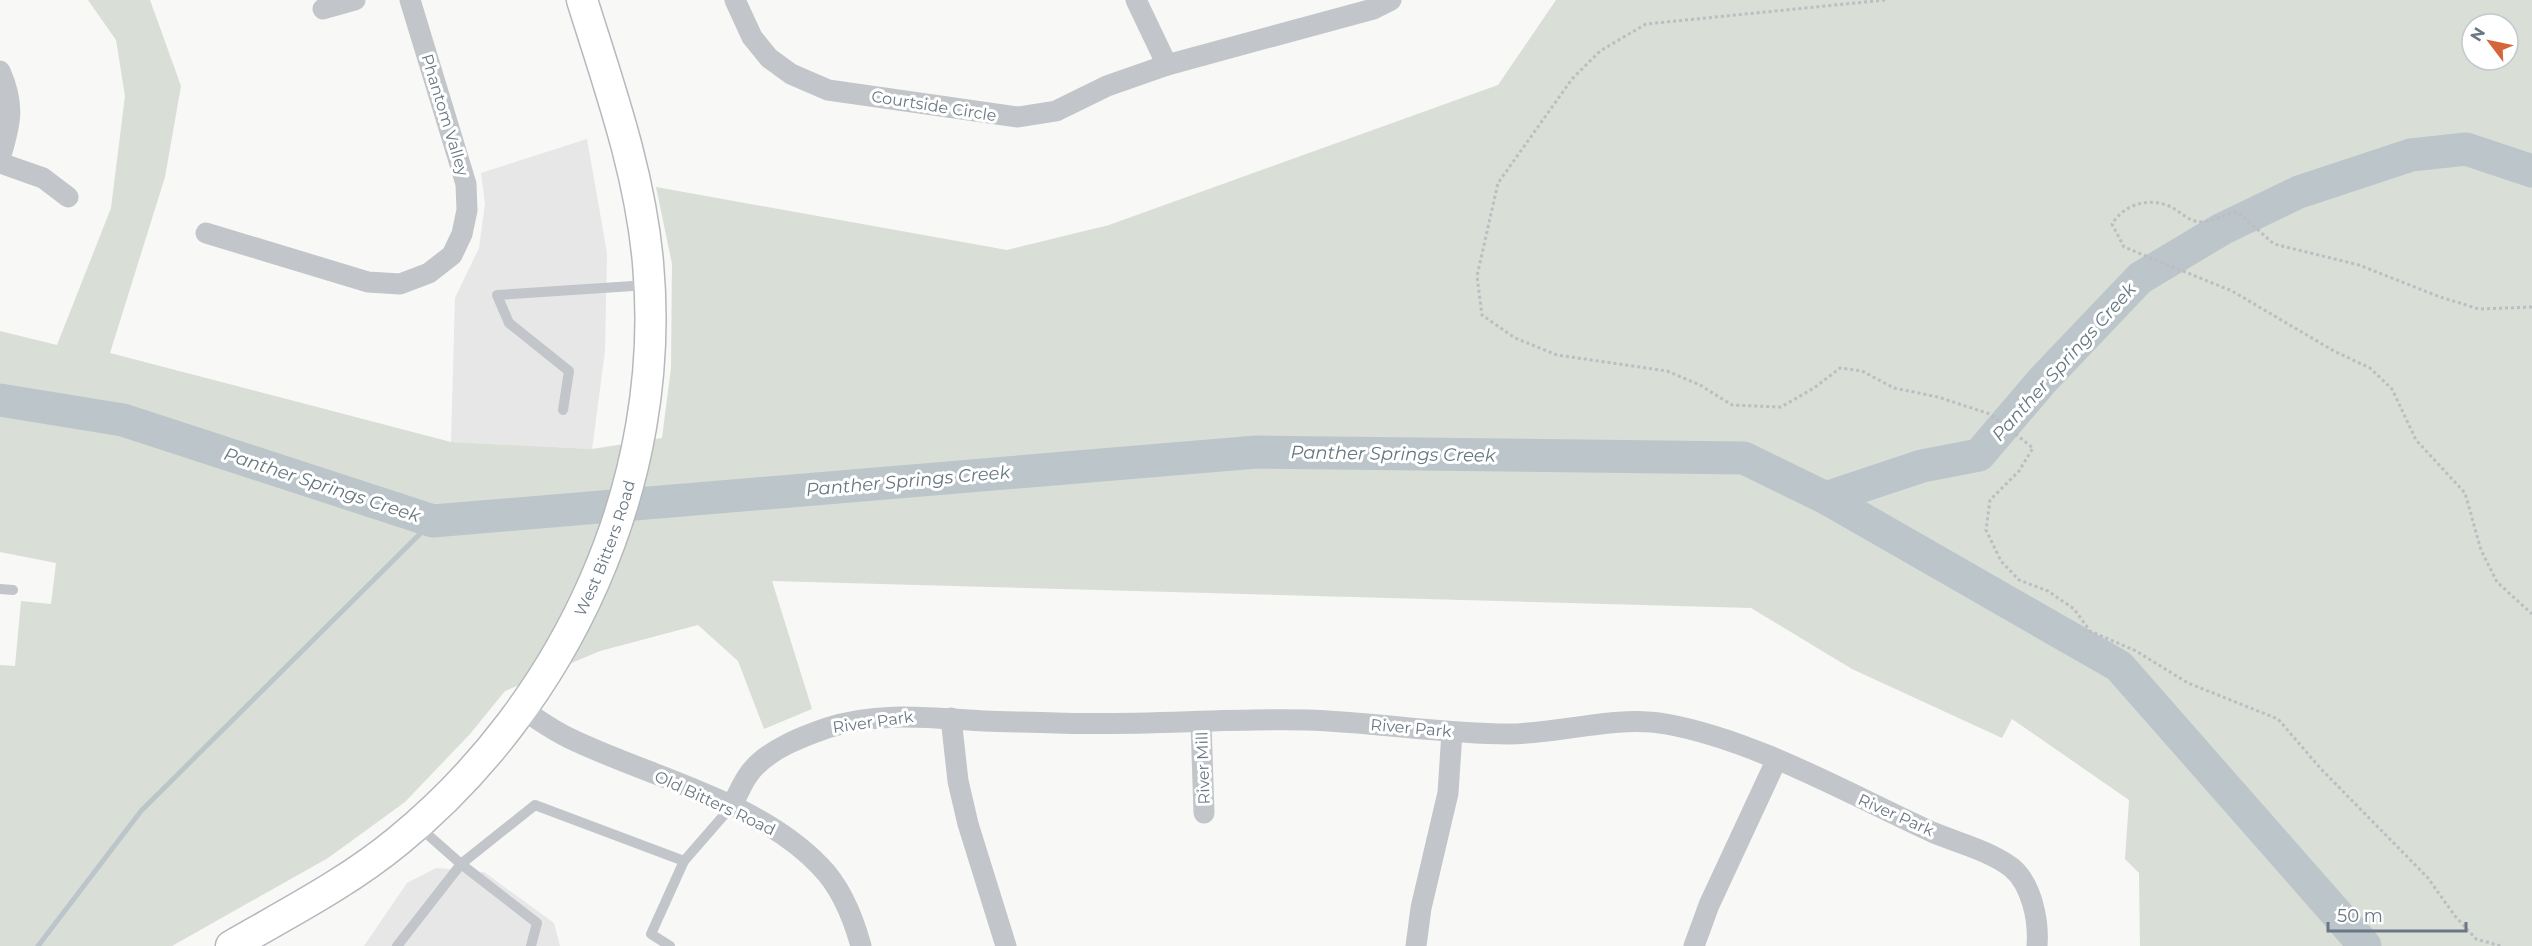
<svg xmlns="http://www.w3.org/2000/svg" width="2532" height="946" font-family="Montserrat,sans-serif">
<style>
.built{fill:#e6e7e6}
.green{fill:#d9ded7;fill-rule:evenodd}
.lines{fill:none;stroke-linecap:round;stroke-linejoin:round}
.stream{stroke:#bcc5ca;stroke-width:5}
.river{stroke:#bcc5ca;stroke-width:33}
.secondary-casing{stroke:#b5b9bd;stroke-width:33}
.path{stroke:#bcbec1;stroke-width:3;stroke-dasharray:3 3;stroke-linecap:butt}
.lane{stroke:#c2c5c9;stroke-width:10}
.street{stroke:#c2c5c9;stroke-width:21}
.secondary{stroke:#fff;stroke-width:30}
.labels{text-anchor:middle;dominant-baseline:central;stroke-width:6;stroke-linejoin:round;paint-order:stroke}
.street-label{font-size:16px;fill:#6a7784;stroke:#fff}
.water-label{font-size:18px;font-style:italic;fill:#65777f;stroke:#fff}
</style>
<rect width="100%" height="100%" fill="#f8f8f6"/>
<g class="built">
<path d="M587,139L607,253L605,351L592,449L451,442L455,298L479,248L485,204L481,173Z"/>
<path d="M436,868L484,872L554,923L560,946H364L407,883Z"/>
</g>
<path class="green" d="M88,0H150L181,86L165,177L110,353L451,442L592,449L662,438L671,368L672,264L656,187L1007,250L1109,225L1498,85L1556,0H2532V946H2140L2139,873L2125,859L2129,800L2012,719L2002,738L1852,669L1751,608L772,581L812,709L764,729L738,661L698,625L600,651L505,691L470,734L405,802L328,858L172,946H0V665L15,666L21,601L51,604L56,563L0,552V331L57,345L111,208L125,96L116,40ZM2472,24H2508V60H2472Z"/>
<g class="lines">
<path class="stream" d="M38,946L141,811L433,521"/>
<g class="river">
<path d="M0,400L123,420L433,521L1257,452L1744,458L1826,498L2119,666L2365,946"/>
<path d="M1826,498L1922,466L1979,455L2042,381L2140,278L2222,229L2299,192L2411,155L2466,149L2532,171"/>
</g>
<defs>
<g id="secondary">
<path id="s1" d="M231,946C288,913 347,883 398,841C567,703 668,482 648,263C640,172 609,86 582,0"/>
</g>
</defs>
<use href="#secondary" class="secondary-casing"/>
<g class="path">
<path d="M1885,0L1646,24L1600,51L1572,79L1498,183L1477,276L1482,315L1515,338L1557,355L1667,371L1700,385L1732,405L1781,407L1814,388L1840,368L1862,371L1894,388L1938,397L1990,414L2033,448L2019,471L1990,500L1986,530L2001,561L2019,580L2048,591L2074,609L2090,631L2136,651L2188,683L2278,719L2321,769L2428,878L2455,916L2476,939L2501,946"/>
<path d="M2532,307L2479,309L2440,297L2359,265L2274,244L2238,212C2225,212 2216,222 2202,222C2188,222 2181,211 2169,206C2147,197 2124,205 2112,224L2124,247L2232,291L2334,351L2370,368L2392,389L2416,440L2465,493L2481,550L2497,582L2532,614"/>
</g>
<g class="lane">
<path d="M563,410L569,371L509,323L497,295L648,285"/>
<path d="M0,589L13,590"/>
<path d="M397,946L461,864L418,826"/>
<path d="M531,946L537,923L461,864L535,805L684,861L731,807"/>
<path d="M670,946L651,934L684,861"/>
</g>
<g class="street">
<path d="M735,0L752,37L769,58L791,74L828,90L1018,117L1056,111L1107,86L1167,65"/>
<path d="M1136,0L1167,65L1373,9L1391,0"/>
<path d="M323,9L355,0"/>
<path d="M0,71C15,105 11,123 0,158"/>
<path d="M0,163L43,178L68,197"/>
<path d="M206,233L368,282L400,284L429,273L452,255L462,234L467,210L466,184L410,0"/>
<path d="M522,709C537,719 552,730 569,738C649,777 757,800 820,866C841,887 853,917 861,946"/>
<path d="M951,718L958,781L968,824L1006,946"/>
<path d="M1201,723L1204,813"/>
<path d="M731,807C738,795 743,780 752,770C770,749 801,737 827,728C878,711 931,718 984,721C1008,722 1032,722 1056,723C1139,726 1224,718 1307,720C1375,722 1441,734 1508,734C1560,734 1613,715 1666,724C1755,740 1849,794 1932,832C1958,843 1988,850 2011,867C2032,884 2039,921 2037,946"/>
<path d="M1416,946L1421,908L1448,793L1452,732"/>
<path d="M1694,946L1709,905L1776,761"/>
</g>
<use href="#secondary" class="secondary"/>
</g>
<g class="labels">
<g class="street-label">
<text transform="translate(934 106) rotate(9)">Courtside Circle</text>
<text transform="translate(445 115) rotate(73)">Phantom Valley</text>
<text stroke="none"><textPath href="#s1" startOffset="561">West Bitters Road</textPath></text>
<text transform="translate(873 722) rotate(-8)">River Park</text>
<text transform="translate(1411 728) rotate(5)">River Park</text>
<text transform="translate(1203 768) rotate(-92)">River Mill</text>
<text transform="translate(715 803) rotate(25)">Old Bitters Road</text>
<text transform="translate(1896 815) rotate(24)">River Park</text>
</g>
<g class="water-label">
<text transform="translate(2064 362) rotate(-48)">Panther Springs Creek</text>
<text transform="translate(1393 454) rotate(1)">Panther Springs Creek</text>
<text transform="translate(908 481) rotate(-5)">Panther Springs Creek</text>
<text transform="translate(322 485) rotate(18)">Panther Springs Creek</text>
</g>
</g>
<g transform="translate(2490 42) rotate(302)"><circle r="28" fill="#ffffff" stroke="#c3c9ce" stroke-width="1.5"/>
<path d="M0-4.5L10 22L0 15L-10 22Z" fill="#d56639"/>
<text y="-9" font-size="16" font-weight="bold" text-anchor="middle" fill="#6a7784">N</text>
</g>
<path d="M2328 922v9h138v-9" fill="none" stroke="#6a7784" stroke-width="3"/>
<text x="2337" y="922" font-size="18" fill="#6a7784" stroke="#ffffff" stroke-width="4.5" paint-order="stroke">50 m</text>
</svg>
